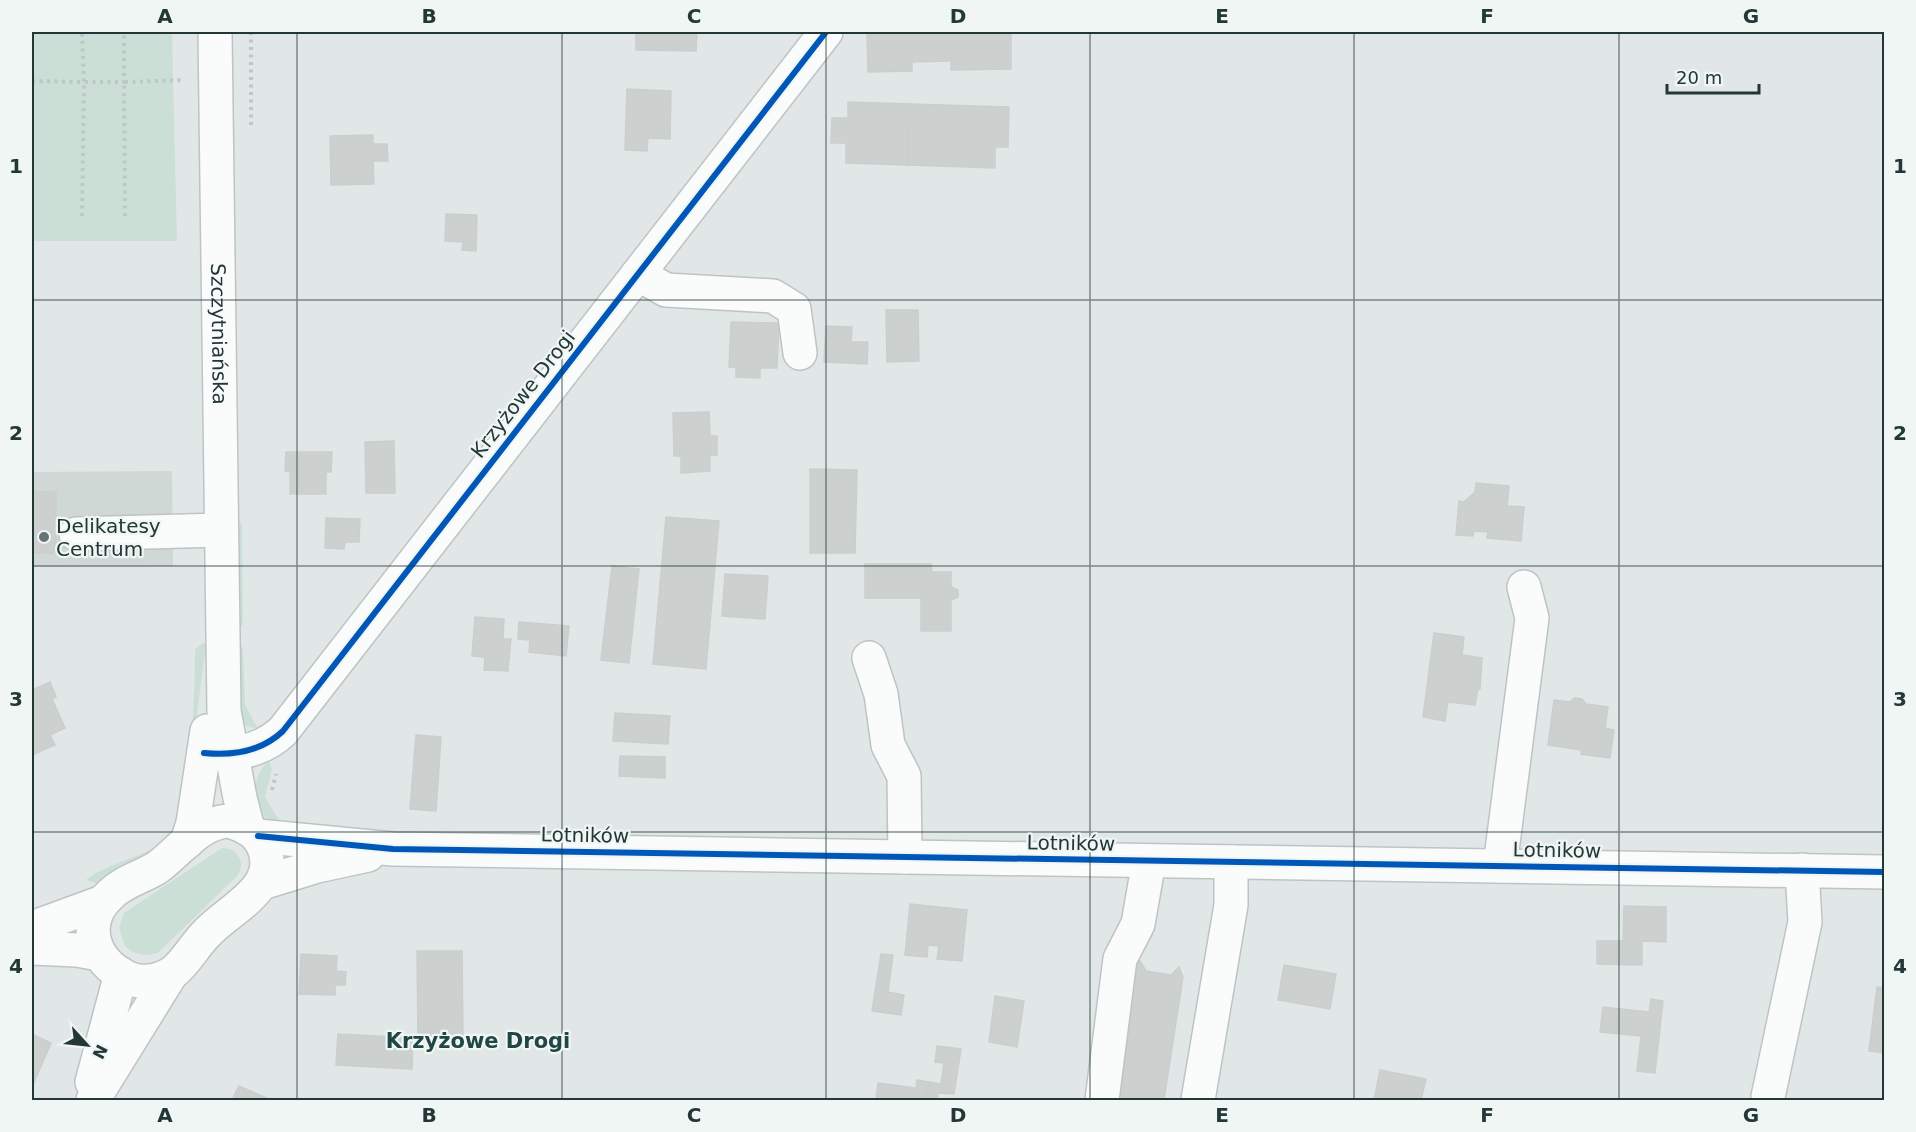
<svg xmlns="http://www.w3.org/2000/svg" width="1916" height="1132" font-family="'DejaVu Sans',sans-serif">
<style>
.built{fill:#d0d8d6}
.green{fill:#ccdfd6}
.building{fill:#ccd0cf;stroke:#cacfce;stroke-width:1.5}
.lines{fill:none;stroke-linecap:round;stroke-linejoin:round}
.minor-casing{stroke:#bec4c3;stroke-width:36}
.path{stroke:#bfc7c6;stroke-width:4;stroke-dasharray:3 4.5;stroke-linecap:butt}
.minor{stroke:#fafbfb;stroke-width:33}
.cycleway-casing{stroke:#eff6f4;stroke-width:10}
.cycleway{stroke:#0057b8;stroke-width:6}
.grid{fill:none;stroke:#223736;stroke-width:1.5;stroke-opacity:0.55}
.poi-dot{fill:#657574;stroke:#eff6f4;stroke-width:2}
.labels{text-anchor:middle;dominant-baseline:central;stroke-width:4.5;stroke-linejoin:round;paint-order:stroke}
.street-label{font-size:20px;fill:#223736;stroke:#eff6f4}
.poi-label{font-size:20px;fill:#223736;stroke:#eff6f4;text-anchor:start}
.neighbourhood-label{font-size:21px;font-weight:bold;fill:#204646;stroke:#eff6f4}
.neatline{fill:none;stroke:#223736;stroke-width:2}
.grid-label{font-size:20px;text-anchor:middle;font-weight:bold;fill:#223736}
</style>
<rect width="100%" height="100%" fill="#e1e7e6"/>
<path class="built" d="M172,471L173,566L32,567V472Z"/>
<g class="green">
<path d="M32,32H172L177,241H32Z"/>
<path d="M242,523L243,620L242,626H233L235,525Z"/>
<path d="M203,643L206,644L183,822L162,847L99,884L86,880C109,861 149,858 171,835C192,812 195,683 195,649Z"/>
<path d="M238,644L243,648L245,704L258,729L243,725L238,719Z"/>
<path d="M269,761L272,770L265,797L283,826C252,823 247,778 269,761Z"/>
<path d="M222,848L231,849C241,857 244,864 238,875L159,952C147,958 135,955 125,946L119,928L124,913Z"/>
</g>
<g class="building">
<path d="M636,32H697L696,51L636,50Z"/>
<path d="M867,32H951V61L912,62V71L868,72Z"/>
<path d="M951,32H1011V69L951,70Z"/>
<path d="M627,89L671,91L670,139L648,138L647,151L625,150Z"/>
<path d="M848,102L910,104L908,165L846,163V143H831L832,118H848Z"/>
<path d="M910,104L1009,107L1008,147H995V168L908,165Z"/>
<path d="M373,135V144H387L388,161H373L374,184L331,185L330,136Z"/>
<path d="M446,214L477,215L476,251L462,250L463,242L445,241Z"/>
<path d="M886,310H918L919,361L887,362Z"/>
<path d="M731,322L779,323L777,368H760V378L736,377V367H729Z"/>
<path d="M826,326L852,327L851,342H868L867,364L824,362Z"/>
<path d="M709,412L710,436H717V455H710V471L681,473V456H674L673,413Z"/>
<path d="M394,441L395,493H366L365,442Z"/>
<path d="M286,452H332L331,472H326V494H290V472L285,471Z"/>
<path d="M810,469L857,470L855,553H810Z"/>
<path d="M1476,483L1509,486L1507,506L1524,507L1521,541L1487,538L1488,532L1474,531L1473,536L1456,535L1459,501L1464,502L1475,492Z"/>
<rect x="32" y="492" width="24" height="61"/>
<path d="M666,517L719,521L706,669L653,664Z"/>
<path d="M326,518L360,519L359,542H345L344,549L325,548Z"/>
<path d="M865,564H931L932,572H951V587L958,590V597L951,600V631H921V598H865Z"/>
<path d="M612,566L639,569L629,663L601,660Z"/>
<path d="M725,574L768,576L765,619L722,616Z"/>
<path d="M475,617L504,619L503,639H511L508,671L484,670L485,657L472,656Z"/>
<path d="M519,622L569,626L566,656L529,652L530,640L518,639Z"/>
<path d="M1434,633L1464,637L1462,655L1482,658L1480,689H1478L1475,705L1448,702L1445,721L1423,717Z"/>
<path d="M50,682L56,697L52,699L65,728L50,735L55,745L32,755V690Z"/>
<path d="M1574,698L1582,699L1586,704L1608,707L1605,728L1614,730L1610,758L1581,754L1582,750L1548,745L1554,700L1570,702Z"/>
<path d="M615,713L670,716L668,744L613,741Z"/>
<path d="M416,735L441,737L436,811L410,809Z"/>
<path d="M620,756L665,757V778L619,776Z"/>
<path d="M910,904L967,910L962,961L937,959L939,946L928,945L927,957L905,955Z"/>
<path d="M1624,906L1666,907V942L1642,941V965L1597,964V941H1623Z"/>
<path d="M417,951H462L463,1036L418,1037Z"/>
<path d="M301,954L337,956L336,971L346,972L345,985H335V995L299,994Z"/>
<path d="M881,954L893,955L888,992L904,995L901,1015L872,1011Z"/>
<path d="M1140,961L1146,971L1171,975L1179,967L1183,977L1164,1100H1112L1133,969Z"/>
<path d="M1284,965L1336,974L1330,1009L1278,1000Z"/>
<path d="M1877,987L1884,988V1053L1869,1051Z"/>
<path d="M995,996L1024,1001L1017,1047L989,1042Z"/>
<path d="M1651,999L1663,1001L1655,1073L1637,1071L1641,1036L1600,1032L1603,1007L1649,1012Z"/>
<path d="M32,1034L51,1043L32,1087Z"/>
<path d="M338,1034L413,1038L412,1069L336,1065Z"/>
<path d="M937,1046L961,1049L954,1094L938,1093L937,1100H926L929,1082L941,1084L944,1063L935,1062Z"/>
<path d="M1380,1070L1426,1079L1421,1100H1374Z"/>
<path d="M917,1080L929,1082L926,1100H876L878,1083L916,1088Z"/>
<path d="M239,1086L271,1100H232Z"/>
</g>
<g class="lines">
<defs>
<g id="minor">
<path id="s1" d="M215,32L224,711L240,798L248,829"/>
<path d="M638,274L666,290L773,296L794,309L800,353"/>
<path d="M76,534L220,530"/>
<path d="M869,658L881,694L888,745L904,776L905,857"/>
<path d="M204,753C233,756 261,752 283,731L826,32"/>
<path d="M229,821C245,826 258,832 264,848C280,887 230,909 208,932C195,944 186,963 172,973C160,981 141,984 128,978C92,962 80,921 111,894C124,881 143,877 158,867C181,850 199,822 229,821Z"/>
<path d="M258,836L393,849L1884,872"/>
<path d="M187,842L193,823L207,731"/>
<path d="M1500,866L1532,618L1524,587"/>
<path d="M262,883L317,866L368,855"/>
<path d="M32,928L103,902"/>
<path d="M32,948L77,950L99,954"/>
<path d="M92,1082L121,974"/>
<path d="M1768,1097L1805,922L1802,870"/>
<path d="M93,1100L171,974"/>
<path d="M1102,1100L1120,959L1138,924L1149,861"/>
<path d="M1198,1100L1231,905V862"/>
</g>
</defs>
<use href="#minor" class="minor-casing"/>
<g class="path">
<path d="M251,32V127"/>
<path d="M32,81L84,82L82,32"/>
<path d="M82,216L84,82H124V32"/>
<path d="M125,216L124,82L185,80"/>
<path d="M272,790L276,774"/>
</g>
<use href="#minor" class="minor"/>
<defs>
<g id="cycleway">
<path d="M204,753C233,756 261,752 283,731L826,32"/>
<path d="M258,836L393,849L1884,872"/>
</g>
</defs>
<use href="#cycleway" class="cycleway-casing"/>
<use href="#cycleway" class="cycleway"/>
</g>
<path class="grid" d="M297,32V1100M562,32V1100M826,32V1100M1090,32V1100M1354,32V1100M1619,32V1100M32,300H1884M32,566H1884M32,832H1884"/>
<circle class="poi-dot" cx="44" cy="537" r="6"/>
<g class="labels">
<g class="street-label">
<text stroke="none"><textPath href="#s1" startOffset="302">Szczytniańska</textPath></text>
<text transform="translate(523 394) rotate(-52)">Krzyżowe Drogi</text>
<text transform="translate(585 835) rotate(1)">Lotników</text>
<text transform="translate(1071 843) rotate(1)">Lotników</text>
<text transform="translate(1557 850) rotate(1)">Lotników</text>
</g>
<g class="poi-label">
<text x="56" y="526">Delikatesy<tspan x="56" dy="23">Centrum</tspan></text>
</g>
<g class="neighbourhood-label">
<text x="478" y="1041">Krzyżowe Drogi</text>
</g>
</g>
<rect width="1916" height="1132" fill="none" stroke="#eff6f4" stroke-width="66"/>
<g transform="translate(87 1045) rotate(117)" stroke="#eff6f4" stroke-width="4.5" paint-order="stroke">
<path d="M0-4.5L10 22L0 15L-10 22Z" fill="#223736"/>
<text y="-9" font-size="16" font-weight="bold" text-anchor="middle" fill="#223736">N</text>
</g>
<path d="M1667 84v9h92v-9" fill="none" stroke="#223736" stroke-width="3"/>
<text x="1676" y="84" font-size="18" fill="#223736" stroke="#eff6f4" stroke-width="4.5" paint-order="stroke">20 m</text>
<rect x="33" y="33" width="1850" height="1066" class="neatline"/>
<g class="grid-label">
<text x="165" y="23">A</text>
<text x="429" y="23">B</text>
<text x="694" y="23">C</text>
<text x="958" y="23">D</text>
<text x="1222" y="23">E</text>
<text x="1487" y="23">F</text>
<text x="1751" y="23">G</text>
<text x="16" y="173">1</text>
<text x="1900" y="173">1</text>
<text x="16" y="440">2</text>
<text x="1900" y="440">2</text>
<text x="16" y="706">3</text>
<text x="1900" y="706">3</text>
<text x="16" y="973">4</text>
<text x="1900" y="973">4</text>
<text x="165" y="1122">A</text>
<text x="429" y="1122">B</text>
<text x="694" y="1122">C</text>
<text x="958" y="1122">D</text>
<text x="1222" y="1122">E</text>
<text x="1487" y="1122">F</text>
<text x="1751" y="1122">G</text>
</g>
</svg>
